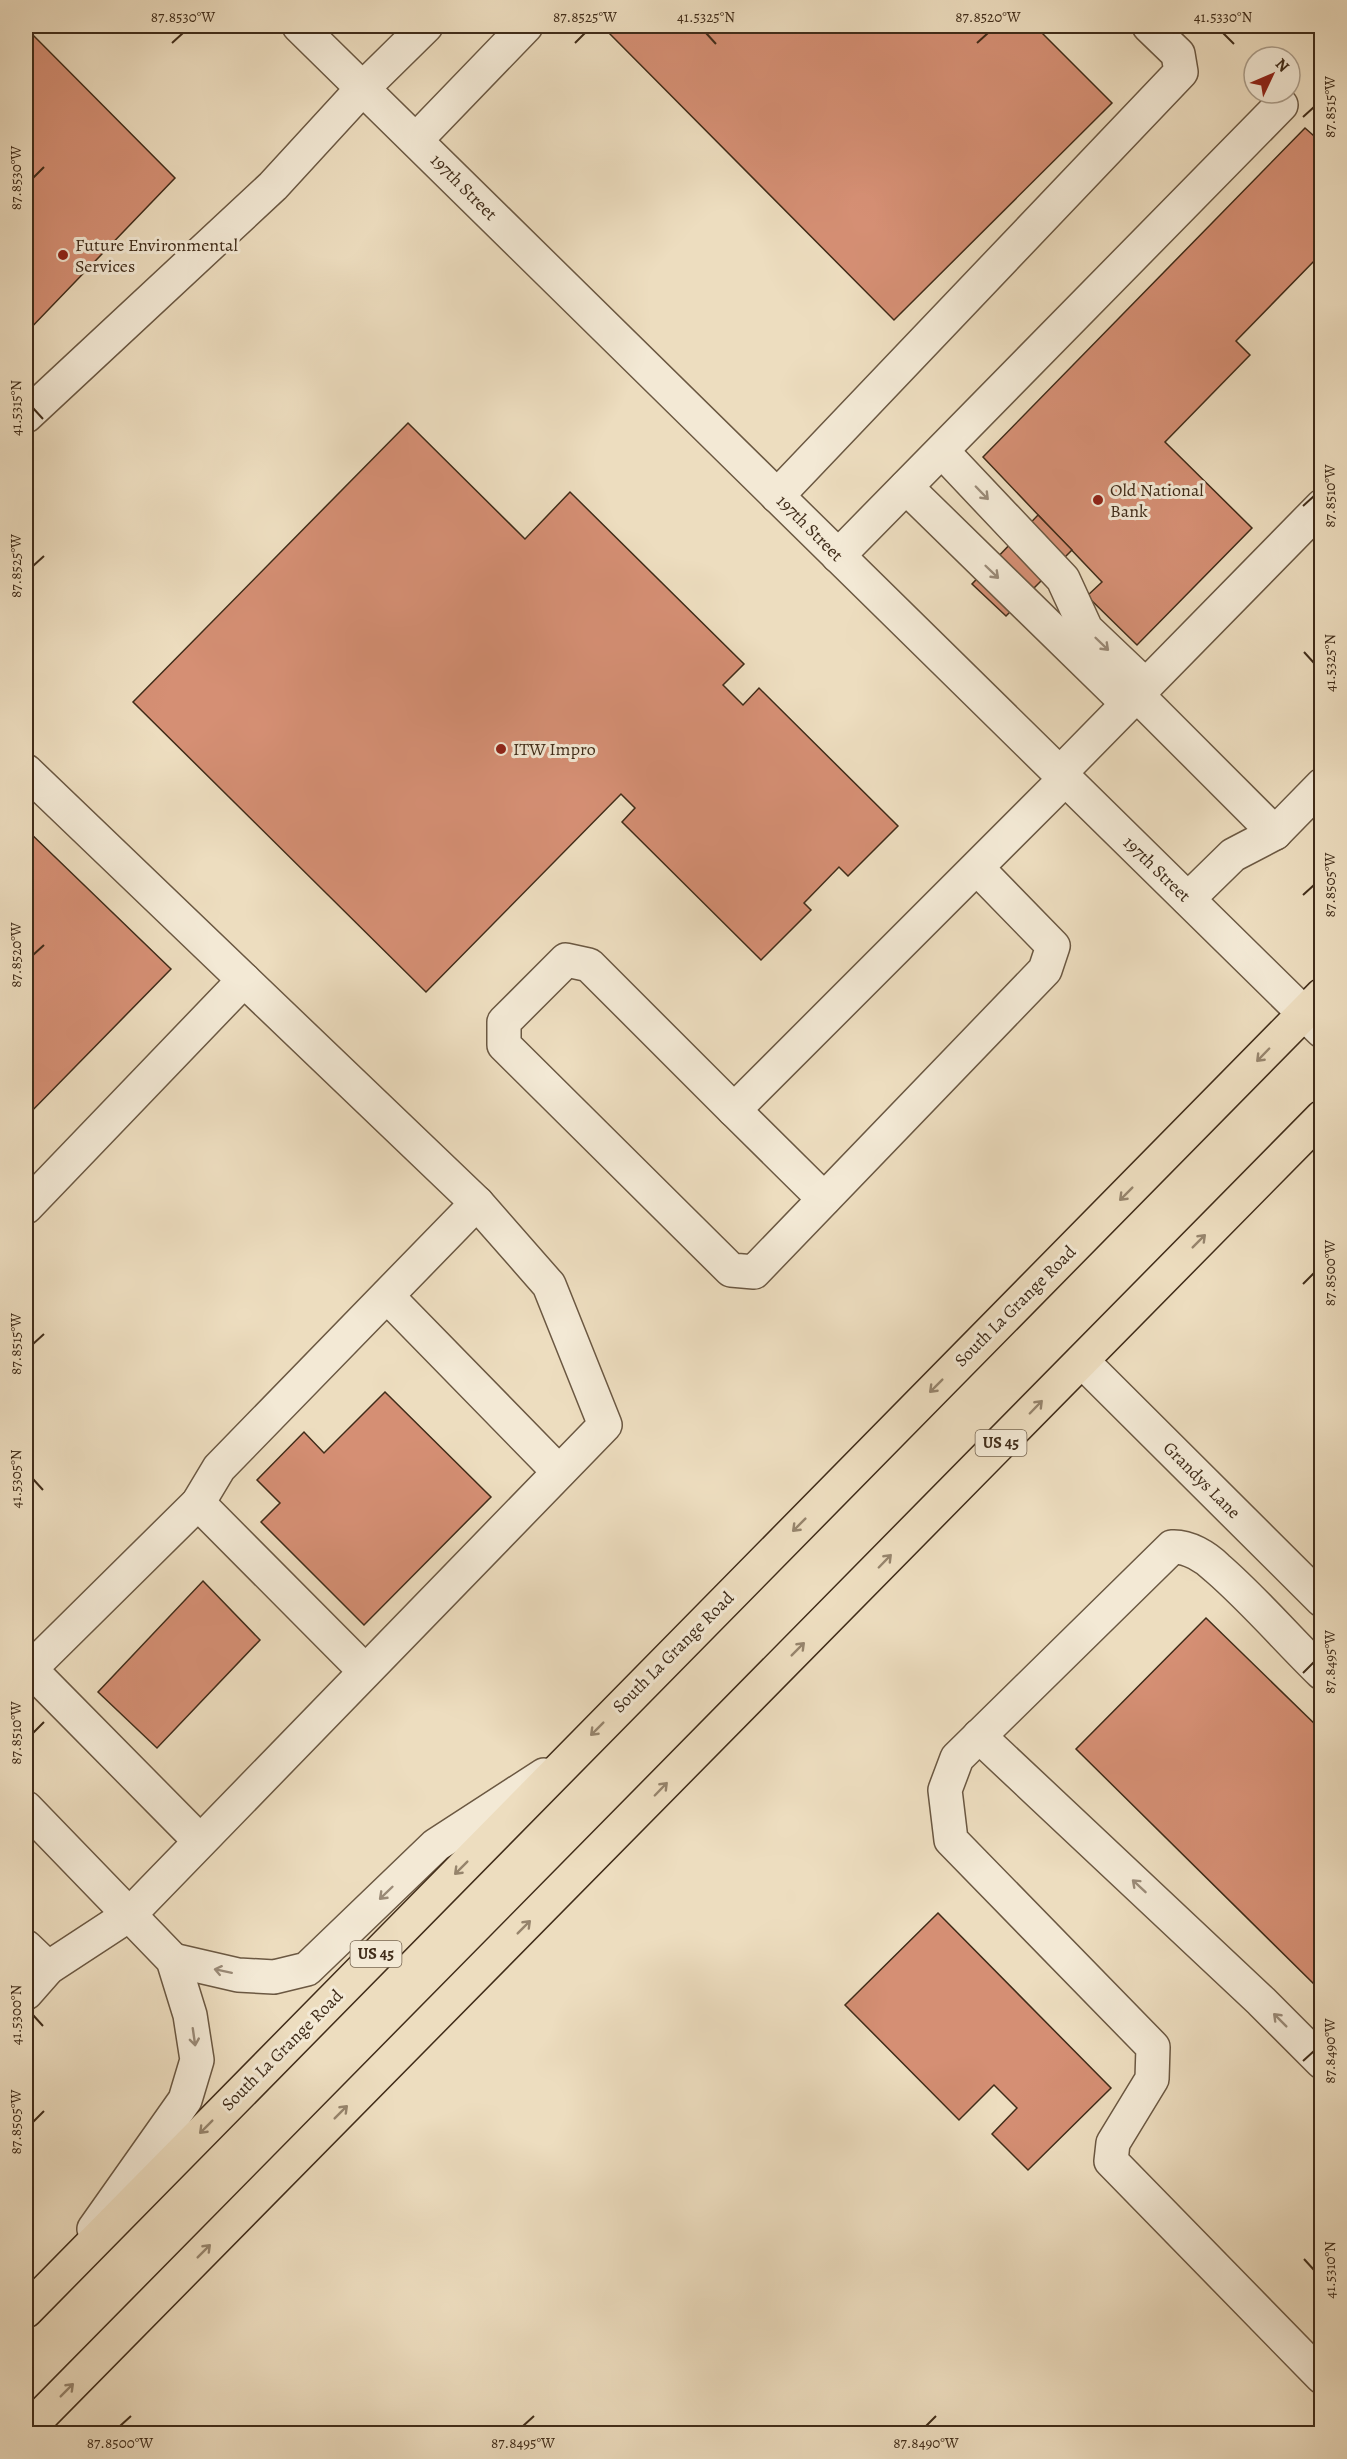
<svg xmlns="http://www.w3.org/2000/svg" width="1347" height="2459" font-family="Alegreya,serif">
<style>
.building{fill:#d58f74;stroke:#402c19;stroke-width:1.5}
.lines{fill:none;stroke-linecap:round;stroke-linejoin:round}
.minor-casing{stroke:#6b5842;stroke-width:36}
.major-casing{stroke:#402c19;stroke-width:36}
.minor{stroke:#f3e9d5;stroke-width:33}
.major{stroke:#edddbf;stroke-width:33}
.oneway{stroke:#9a8a77}
.oneway2{stroke:#96846c}
.ticks{fill:none;stroke:#402c19;stroke-width:2}
.poi-dot{fill:#8f2418;stroke:#f3e9d5;stroke-width:2}
.labels{text-anchor:middle;dominant-baseline:central;stroke-width:6;stroke-linejoin:round;paint-order:stroke}
.shield{fill:#f3e9d5;stroke:#766551;stroke-width:1.5}
.shield-label{font-size:16px;font-weight:bold;fill:#402c19}
.street-label{font-size:18px;fill:#402c19;stroke:#f3e9d5}
.poi-label{font-size:18px;fill:#402c19;stroke:#f3e9d5;text-anchor:start}
.neatline{fill:none;stroke:#402c19;stroke-width:2}
.ticks-label{font-size:15px;text-anchor:middle;fill:#402c19}
</style>
<rect width="100%" height="100%" fill="#edddbf"/>
<filter id="stains"><feTurbulence type="fractalNoise" baseFrequency=".00333" numOctaves="4"/><feColorMatrix values="0 0 0 0 .2 0 0 0 0 .09 0 0 0 0 .02 0 0 0 .5 -.17"/></filter>
<radialGradient id="worn" r=".72"><stop offset=".6" stop-color="#630" stop-opacity="0"/><stop offset="1" stop-color="#630" stop-opacity=".3"/></radialGradient>
<g class="building">
<path d="M605,26H1035L1112,103L894,320L603,27Z"/>
<path d="M26,28L175,178L26,333Z"/>
<path d="M1305,128L1322,143V262L1317,258L1236,341L1250,355L1165,442L1252,528L1137,645L1087,596L1102,582L983,457Z"/>
<path d="M408,423L525,539L570,492L744,664L723,685L743,705L759,688L898,826L848,876L839,867L804,903L811,910L761,960L622,822L635,808L621,794L426,992L133,702Z"/>
<path d="M1038,515L1072,550L1006,616L972,584Z"/>
<path d="M26,829L171,969L26,1117Z"/>
<path d="M385,1392L491,1497L364,1625L261,1522L280,1503L257,1480L304,1432L324,1453Z"/>
<path d="M203,1581L260,1640L157,1748L98,1692Z"/>
<path d="M1206,1618L1322,1731V1992L1076,1749Z"/>
<path d="M938,1913L1111,2088L1028,2170L992,2134L1017,2108L994,2085L959,2120L845,2005Z"/>
</g>
<g class="lines">
<defs>
<g id="minor">
<path d="M299,26L1322,1031"/>
<path d="M416,140L526,26"/>
<path d="M26,416L273,186L363,88L426,26"/>
<path d="M942,451L1063,579L1086,629L1146,686"/>
<path d="M906,487L1128,704"/>
<path d="M777,496L1181,72L1178,54L1149,26"/>
<path d="M838,556L1281,105"/>
<path d="M1137,695L1275,833"/>
<path d="M26,771L244,980"/>
<path d="M1059,774L1322,506"/>
<path d="M977,868L1053,946L1045,970L754,1272L731,1270L504,1045V1022L566,960L589,965L734,1110L1065,779"/>
<path d="M1188,899L1233,855L1275,833L1322,785"/>
<path d="M734,1110L824,1199"/>
<path d="M26,1207L244,980L477,1203L549,1285L605,1425L129,1915L48,1968L26,1993"/>
<path d="M387,1296L559,1472"/>
<path d="M1082,1361L1322,1600"/>
<path d="M198,1503L365,1671"/>
<path d="M26,1665L30,1669L198,1503L219,1468L477,1203"/>
<path d="M30,1669L200,1841"/>
<path d="M1322,1673C1287,1639 1254,1600 1217,1568C1206,1557 1188,1546 1172,1547L957,1758L945,1790L951,1840L1153,2047L1152,2079L1113,2143L1111,2161L1322,2377"/>
<path d="M979,1736L1261,2001L1322,2062"/>
<path d="M26,1808L173,1960L190,2015L197,2060L185,2100L94,2229"/>
<path d="M26,1947L48,1968"/>
<path d="M173,1960L238,1975L274,1977L307,1969L436,1845L544,1775"/>
</g>
<g id="major">
<path d="M26,2311L1322,995"/>
<path d="M26,2431L1322,1117"/>
</g>
</defs>
<use href="#minor" class="minor-casing"/>
<use href="#major" class="major-casing"/>
<use href="#minor" class="minor"/>
<use href="#major" class="major"/>
</g>
<defs><path id="oneway-shaft" d="M-6 0H5M1.5-3L5.5 0L1.5 3" fill="none" stroke-width="1.6" stroke-linecap="round" stroke-linejoin="round" transform="scale(1.5)"/></defs>
<g class="oneway">
<use href="#oneway-shaft" transform="translate(982 493) rotate(46)"/>
<use href="#oneway-shaft" transform="translate(992 572) rotate(44)"/>
<use href="#oneway-shaft" transform="translate(1102 644) rotate(44)"/>
<use href="#oneway-shaft" transform="translate(1139 1886) rotate(-137)"/>
<use href="#oneway-shaft" transform="translate(386 1893) rotate(136)"/>
<use href="#oneway-shaft" transform="translate(223 1971) rotate(-168)"/>
<use href="#oneway-shaft" transform="translate(1280 2020) rotate(-135)"/>
<use href="#oneway-shaft" transform="translate(194 2037) rotate(82)"/>
</g>
<g class="oneway2">
<use href="#oneway-shaft" transform="translate(1263 1055) rotate(134)"/>
<use href="#oneway-shaft" transform="translate(1126 1194) rotate(135)"/>
<use href="#oneway-shaft" transform="translate(1199 1241) rotate(-45)"/>
<use href="#oneway-shaft" transform="translate(936 1386) rotate(135)"/>
<use href="#oneway-shaft" transform="translate(1036 1407) rotate(-46)"/>
<use href="#oneway-shaft" transform="translate(799 1525) rotate(135)"/>
<use href="#oneway-shaft" transform="translate(885 1561) rotate(-46)"/>
<use href="#oneway-shaft" transform="translate(798 1649) rotate(-45)"/>
<use href="#oneway-shaft" transform="translate(597 1729) rotate(135)"/>
<use href="#oneway-shaft" transform="translate(661 1789) rotate(-46)"/>
<use href="#oneway-shaft" transform="translate(461 1868) rotate(135)"/>
<use href="#oneway-shaft" transform="translate(524 1927) rotate(-45)"/>
<use href="#oneway-shaft" transform="translate(341 2112) rotate(-45)"/>
<use href="#oneway-shaft" transform="translate(206 2127) rotate(135)"/>
<use href="#oneway-shaft" transform="translate(204 2251) rotate(-45)"/>
<use href="#oneway-shaft" transform="translate(67 2390) rotate(-45)"/>
</g>
<path class="ticks" d="M706,33L716,44M1223,33L1234,44M172,43L183,33M575,43L585,33M977,43L988,33M1303,117L1314,107M33,178L44,167M33,408L43,419M1303,506L1314,496M33,566L44,556M1304,652L1314,663M1303,895L1314,885M33,955L44,945M1303,1284L1314,1273M33,1344L44,1334M33,1479L43,1490M1303,1673L1314,1662M33,1733L44,1722M33,2015L43,2026M1303,2061L1314,2051M33,2122L44,2111M1304,2259L1314,2270M120,2426L131,2416M523,2426L534,2416M926,2426L936,2416"/>
<g class="poi-dot">
<circle cx="63" cy="255" r="6"/>
<circle cx="1098" cy="500" r="6"/>
<circle cx="501" cy="749" r="6"/>
</g>
<g class="labels">
<g class="shield">
<rect x="975.5" y="1430" width="51" height="26" rx="4.5"/>
<rect x="350.5" y="1941" width="51" height="26" rx="4.5"/>
</g>
<g class="shield-label">
<text x="1001" y="1443">US 45</text>
<text x="376" y="1954">US 45</text>
</g>
<g class="street-label">
<text transform="translate(464 187) rotate(45)">197th Street</text>
<text transform="translate(810 528) rotate(45)">197th Street</text>
<text transform="translate(1157 869) rotate(44)">197th Street</text>
<text transform="translate(1015 1306) rotate(-45)">South La Grange Road</text>
<text transform="translate(1202 1480) rotate(45)">Grandys Lane</text>
<text transform="translate(673 1652) rotate(-45)">South La Grange Road</text>
<text transform="translate(282 2050) rotate(-45)">South La Grange Road</text>
</g>
<g class="poi-label">
<text x="75" y="245">Future Environmental<tspan x="75" dy="21">Services</tspan></text>
<text x="1110" y="490">Old National<tspan x="1110" dy="21">Bank</tspan></text>
<text x="513" y="749">ITW Impro</text>
</g>
</g>
<rect width="1347" height="2459" fill="none" stroke="#edddbf" stroke-width="66"/>
<g transform="translate(1272 75) rotate(46)"><circle r="28" fill="#f3e9d5" stroke="#ab9d8a" stroke-width="1.5"/>
<path d="M0-4.5L10 22L0 15L-10 22Z" fill="#8f2418"/>
<text y="-9" font-size="16" font-weight="bold" text-anchor="middle" fill="#402c19">N</text>
</g>
<rect x="33" y="33" width="1281" height="2393" class="neatline"/>
<g class="ticks-label">
<text x="183" y="22">87.8530°W</text>
<text x="585" y="22">87.8525°W</text>
<text x="706" y="22">41.5325°N</text>
<text x="988" y="22">87.8520°W</text>
<text x="1223" y="22">41.5330°N</text>
<text transform="translate(1330 107) rotate(-90)" y="5">87.8515°W</text>
<text transform="translate(16 178) rotate(-90)" y="5">87.8530°W</text>
<text transform="translate(16 408) rotate(-90)" y="5">41.5315°N</text>
<text transform="translate(1330 496) rotate(-90)" y="5">87.8510°W</text>
<text transform="translate(16 566) rotate(-90)" y="5">87.8525°W</text>
<text transform="translate(1330 663) rotate(-90)" y="5">41.5325°N</text>
<text transform="translate(1330 885) rotate(-90)" y="5">87.8505°W</text>
<text transform="translate(16 955) rotate(-90)" y="5">87.8520°W</text>
<text transform="translate(1330 1273) rotate(-90)" y="5">87.8500°W</text>
<text transform="translate(16 1344) rotate(-90)" y="5">87.8515°W</text>
<text transform="translate(16 1479) rotate(-90)" y="5">41.5305°N</text>
<text transform="translate(1330 1662) rotate(-90)" y="5">87.8495°W</text>
<text transform="translate(16 1733) rotate(-90)" y="5">87.8510°W</text>
<text transform="translate(16 2015) rotate(-90)" y="5">41.5300°N</text>
<text transform="translate(1330 2051) rotate(-90)" y="5">87.8490°W</text>
<text transform="translate(16 2122) rotate(-90)" y="5">87.8505°W</text>
<text transform="translate(1330 2270) rotate(-90)" y="5">41.5310°N</text>
<text x="120" y="2448">87.8500°W</text>
<text x="523" y="2448">87.8495°W</text>
<text x="926" y="2448">87.8490°W</text>
</g>
<rect width="100%" height="100%" filter="url(#stains)"/>
<rect width="100%" height="100%" fill="url(#worn)"/>
</svg>
